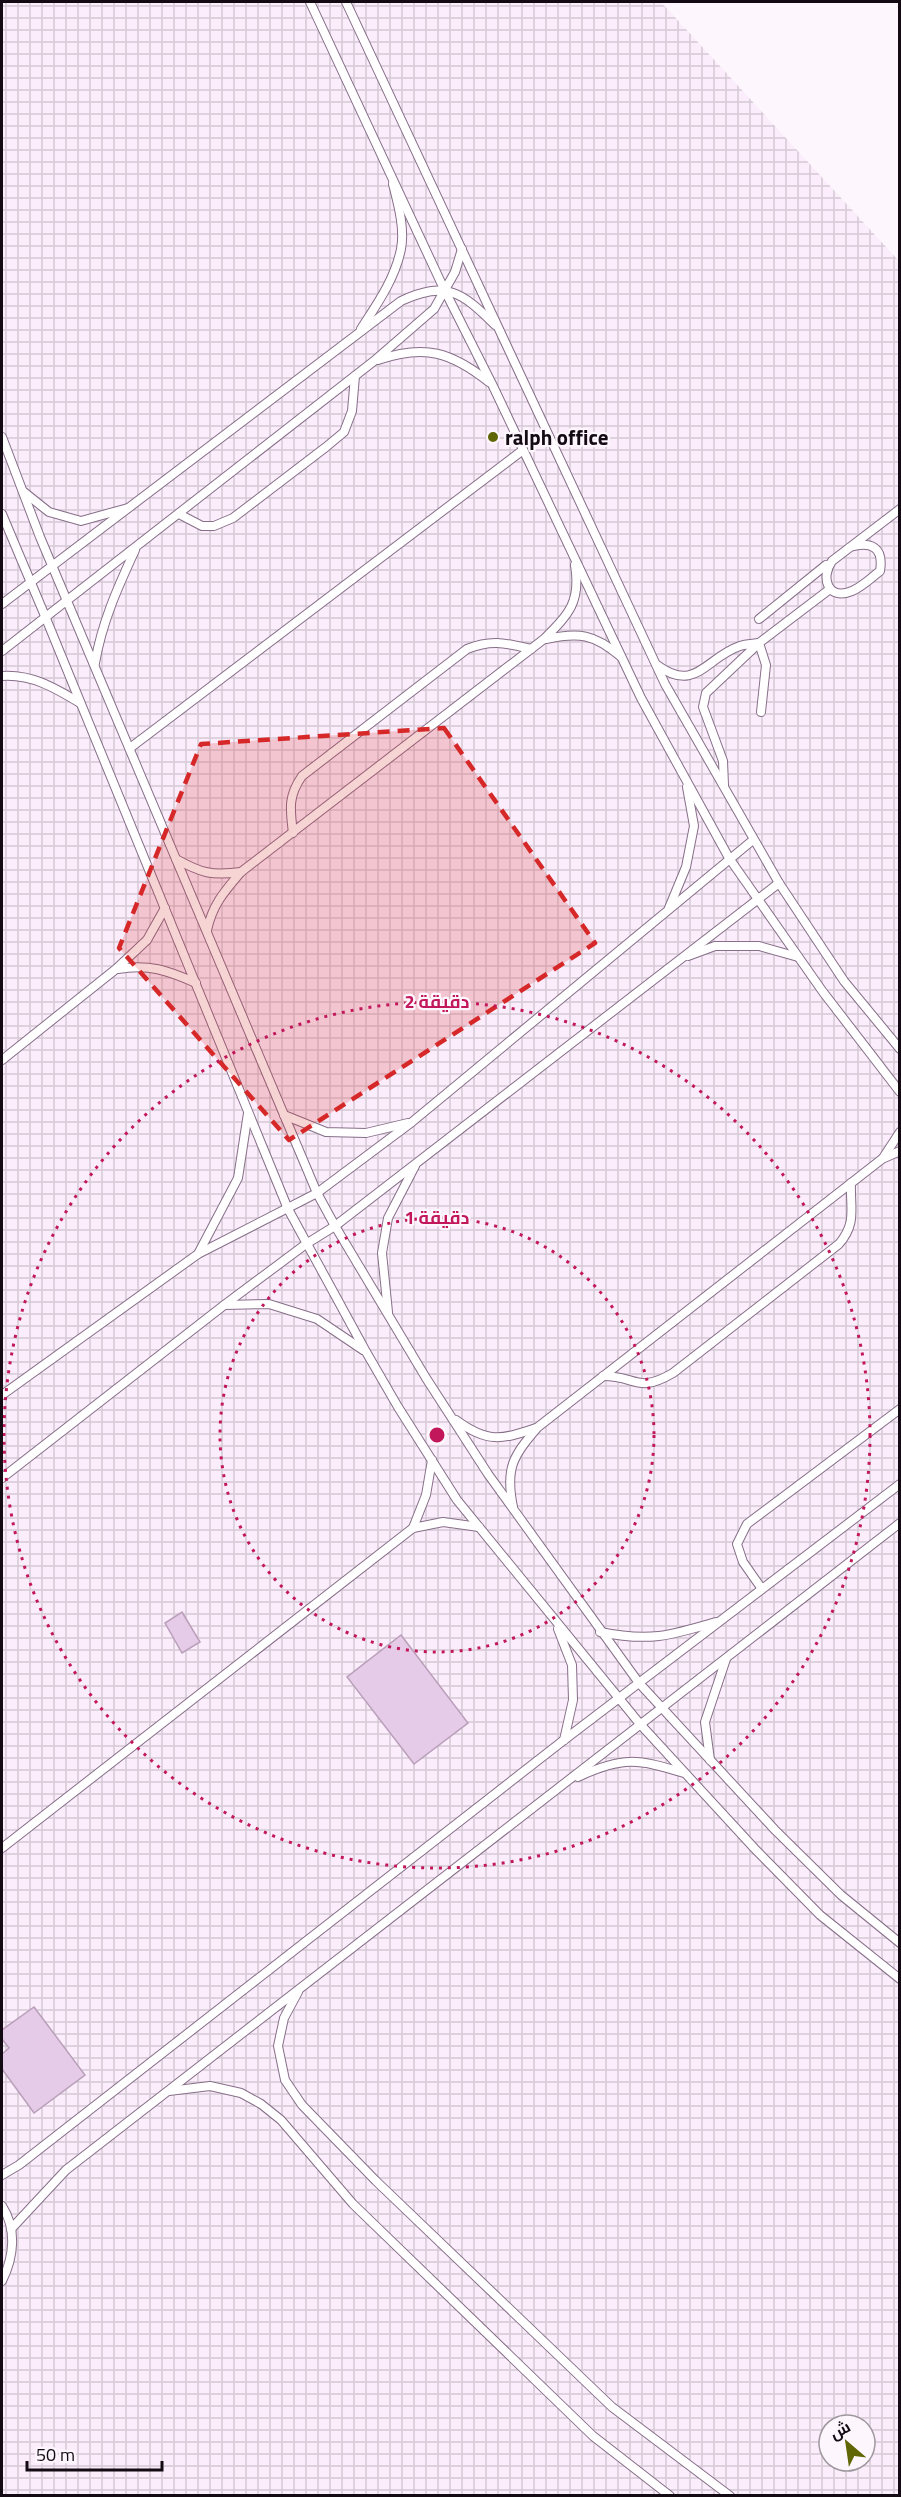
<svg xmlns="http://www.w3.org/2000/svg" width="901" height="2497" font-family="'Titillium Web',Cairo,sans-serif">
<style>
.industrial{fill:url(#industrial-grid);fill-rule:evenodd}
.building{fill:#e6cbe8;stroke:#b99fba;stroke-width:1.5}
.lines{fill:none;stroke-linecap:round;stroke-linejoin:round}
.lane-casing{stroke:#876f89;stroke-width:10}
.lane{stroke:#fff;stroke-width:8}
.marked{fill:#d62828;fill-opacity:0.2;stroke:#d62828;stroke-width:4.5;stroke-dasharray:12 8;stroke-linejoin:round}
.ring{fill:none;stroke:#c2185b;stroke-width:3;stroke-dasharray:3 6}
.poi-dot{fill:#606605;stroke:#fdf7fd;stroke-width:2}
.labels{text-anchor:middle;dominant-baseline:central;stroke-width:4.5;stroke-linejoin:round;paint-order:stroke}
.poi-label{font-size:21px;font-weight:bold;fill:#130a13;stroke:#fdf7fd;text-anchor:start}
.centre{fill:#c2185b;stroke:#fdf7fd;stroke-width:3}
.ring-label{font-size:18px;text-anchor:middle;font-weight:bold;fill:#c2185b;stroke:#fdf7fd;stroke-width:4.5;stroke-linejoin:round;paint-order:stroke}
</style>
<defs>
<pattern id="industrial-grid" width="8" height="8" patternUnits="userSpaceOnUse" patternTransform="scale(1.5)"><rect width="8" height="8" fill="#fbedfb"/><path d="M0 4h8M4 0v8" fill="none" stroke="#d6cad6"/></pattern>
</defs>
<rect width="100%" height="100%" fill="#fdf7fd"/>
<path class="industrial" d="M2,2H661L899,261V2495L2,2496ZM829,2425H865V2461H829Z"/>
<g class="building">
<path d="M182,1612L200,1642L182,1653L165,1623Z"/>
<path d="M401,1635L468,1723L414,1764L347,1677Z"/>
<path d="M34,2007L85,2075L34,2113L2,2069V2054L9,2048L2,2039V2030Z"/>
</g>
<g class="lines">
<defs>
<g id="lane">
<path d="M310,2L444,289L492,384L641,698L729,858L823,992L900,1092"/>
<path d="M346,2L665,684L779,883L844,981L900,1049"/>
<path d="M361,329C377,304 395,279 401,249C405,228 398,204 393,184"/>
<path d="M378,360C425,344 451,352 489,382"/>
<path d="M2,437L40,537L317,1193L335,1226L426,1378L488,1474L639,1683L775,1830L841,1895L900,1943"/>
<path d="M24,492L49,512L81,521L128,508"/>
<path d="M2,514L45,616L288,1209L365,1350L398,1407L457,1500L640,1724L755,1849L820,1915L900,1979"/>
<path d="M179,514L202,526H214L233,518L326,447L344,432L352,411L355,376"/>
<path d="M850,547C871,541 884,547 880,571C871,578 862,587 852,591C828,601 820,578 832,561L900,509"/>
<path d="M2,604L401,301C446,280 462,292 495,325"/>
<path d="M759,619L826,565"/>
<path d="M546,639C579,632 594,634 620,656"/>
<path d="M2,651L374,361L434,309L455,272L462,249"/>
<path d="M95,663C102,622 118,587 135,550"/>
<path d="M657,665C696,694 706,657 740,646C746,644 753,644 759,643L706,693L703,707L723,761L724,785"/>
<path d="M2,676C32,674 55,688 80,703"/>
<path d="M761,712L766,665L759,643L830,589"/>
<path d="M130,748L523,450"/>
<path d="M293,833C290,809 288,796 302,776L467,649C492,639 505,643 531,649"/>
<path d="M176,859C201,873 212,876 241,872"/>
<path d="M669,908L686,867L694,826L687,787"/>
<path d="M207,930C213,904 224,892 241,872L544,639C569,614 581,602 575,565"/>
<path d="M688,956L715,946H759L798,957"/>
<path d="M118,969C149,964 167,970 196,983"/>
<path d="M2,1060L116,969L147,940L165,908"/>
<path d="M284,1115L326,1132L366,1133L408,1123"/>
<path d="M883,1158L900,1132"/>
<path d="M198,1254L238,1178L248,1113"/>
<path d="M225,1305L269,1304L317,1319L363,1350"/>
<path d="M388,1312L382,1253L388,1218L415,1166"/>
<path d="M603,1376C637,1376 637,1394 673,1373L839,1244C857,1223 850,1209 851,1183"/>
<path d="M2,1395L198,1254L317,1193L412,1122L753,840"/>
<path d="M456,1420C487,1443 501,1440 536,1428"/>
<path d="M2,1478L223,1306L306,1244L335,1226L779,883"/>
<path d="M513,1507C505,1468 513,1456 538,1427L882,1159L900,1151"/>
<path d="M413,1528L426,1495L432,1460"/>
<path d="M762,1589L743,1562L737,1544L747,1524L900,1409"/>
<path d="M558,1629L572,1665L573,1700L564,1740"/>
<path d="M600,1632C649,1642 669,1636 716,1622"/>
<path d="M710,1760L705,1722L726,1659"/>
<path d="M578,1777C623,1756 638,1759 684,1773"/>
<path d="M2,1848L413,1528L443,1522L479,1527"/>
<path d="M298,1992L284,2018L278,2046L285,2080L302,2105L376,2181L612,2407L730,2496"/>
<path d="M169,2091L210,2086L241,2093L261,2104L281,2120L353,2204L593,2436L670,2496"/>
<path d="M2,2175L19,2165L564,1740L900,1484"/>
<path d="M2,2206C17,2229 14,2257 2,2281"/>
<path d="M11,2229L66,2170L900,1523"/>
</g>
</defs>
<use href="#lane" class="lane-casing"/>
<use href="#lane" class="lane"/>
</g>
<path class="marked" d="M444,728L595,943L289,1140L119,948L201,744Z"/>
<g class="ring">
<circle cx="437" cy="1435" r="217"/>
<circle cx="437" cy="1435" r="433"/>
</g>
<circle class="poi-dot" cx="493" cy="437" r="6"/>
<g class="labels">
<g class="poi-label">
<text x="505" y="437">ralph office</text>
</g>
</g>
<circle cx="437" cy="1435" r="9" class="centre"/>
<g class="ring-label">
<text x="437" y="1008">2 دقيقة</text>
<text x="437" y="1224">1 دقيقة</text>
</g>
<rect width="901" height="2497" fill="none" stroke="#130a13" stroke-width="6"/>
<g transform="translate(847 2443) rotate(331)"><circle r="28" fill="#fdf7fd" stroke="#9f989f" stroke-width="1.5"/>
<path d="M0-4.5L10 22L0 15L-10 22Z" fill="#606605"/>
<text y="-9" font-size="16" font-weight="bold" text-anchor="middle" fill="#130a13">ش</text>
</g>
<path d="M27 2461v9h135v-9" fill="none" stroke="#130a13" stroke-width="3"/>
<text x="36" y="2461" font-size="18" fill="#130a13" stroke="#fdf7fd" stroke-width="4.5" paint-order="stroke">50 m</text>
</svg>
